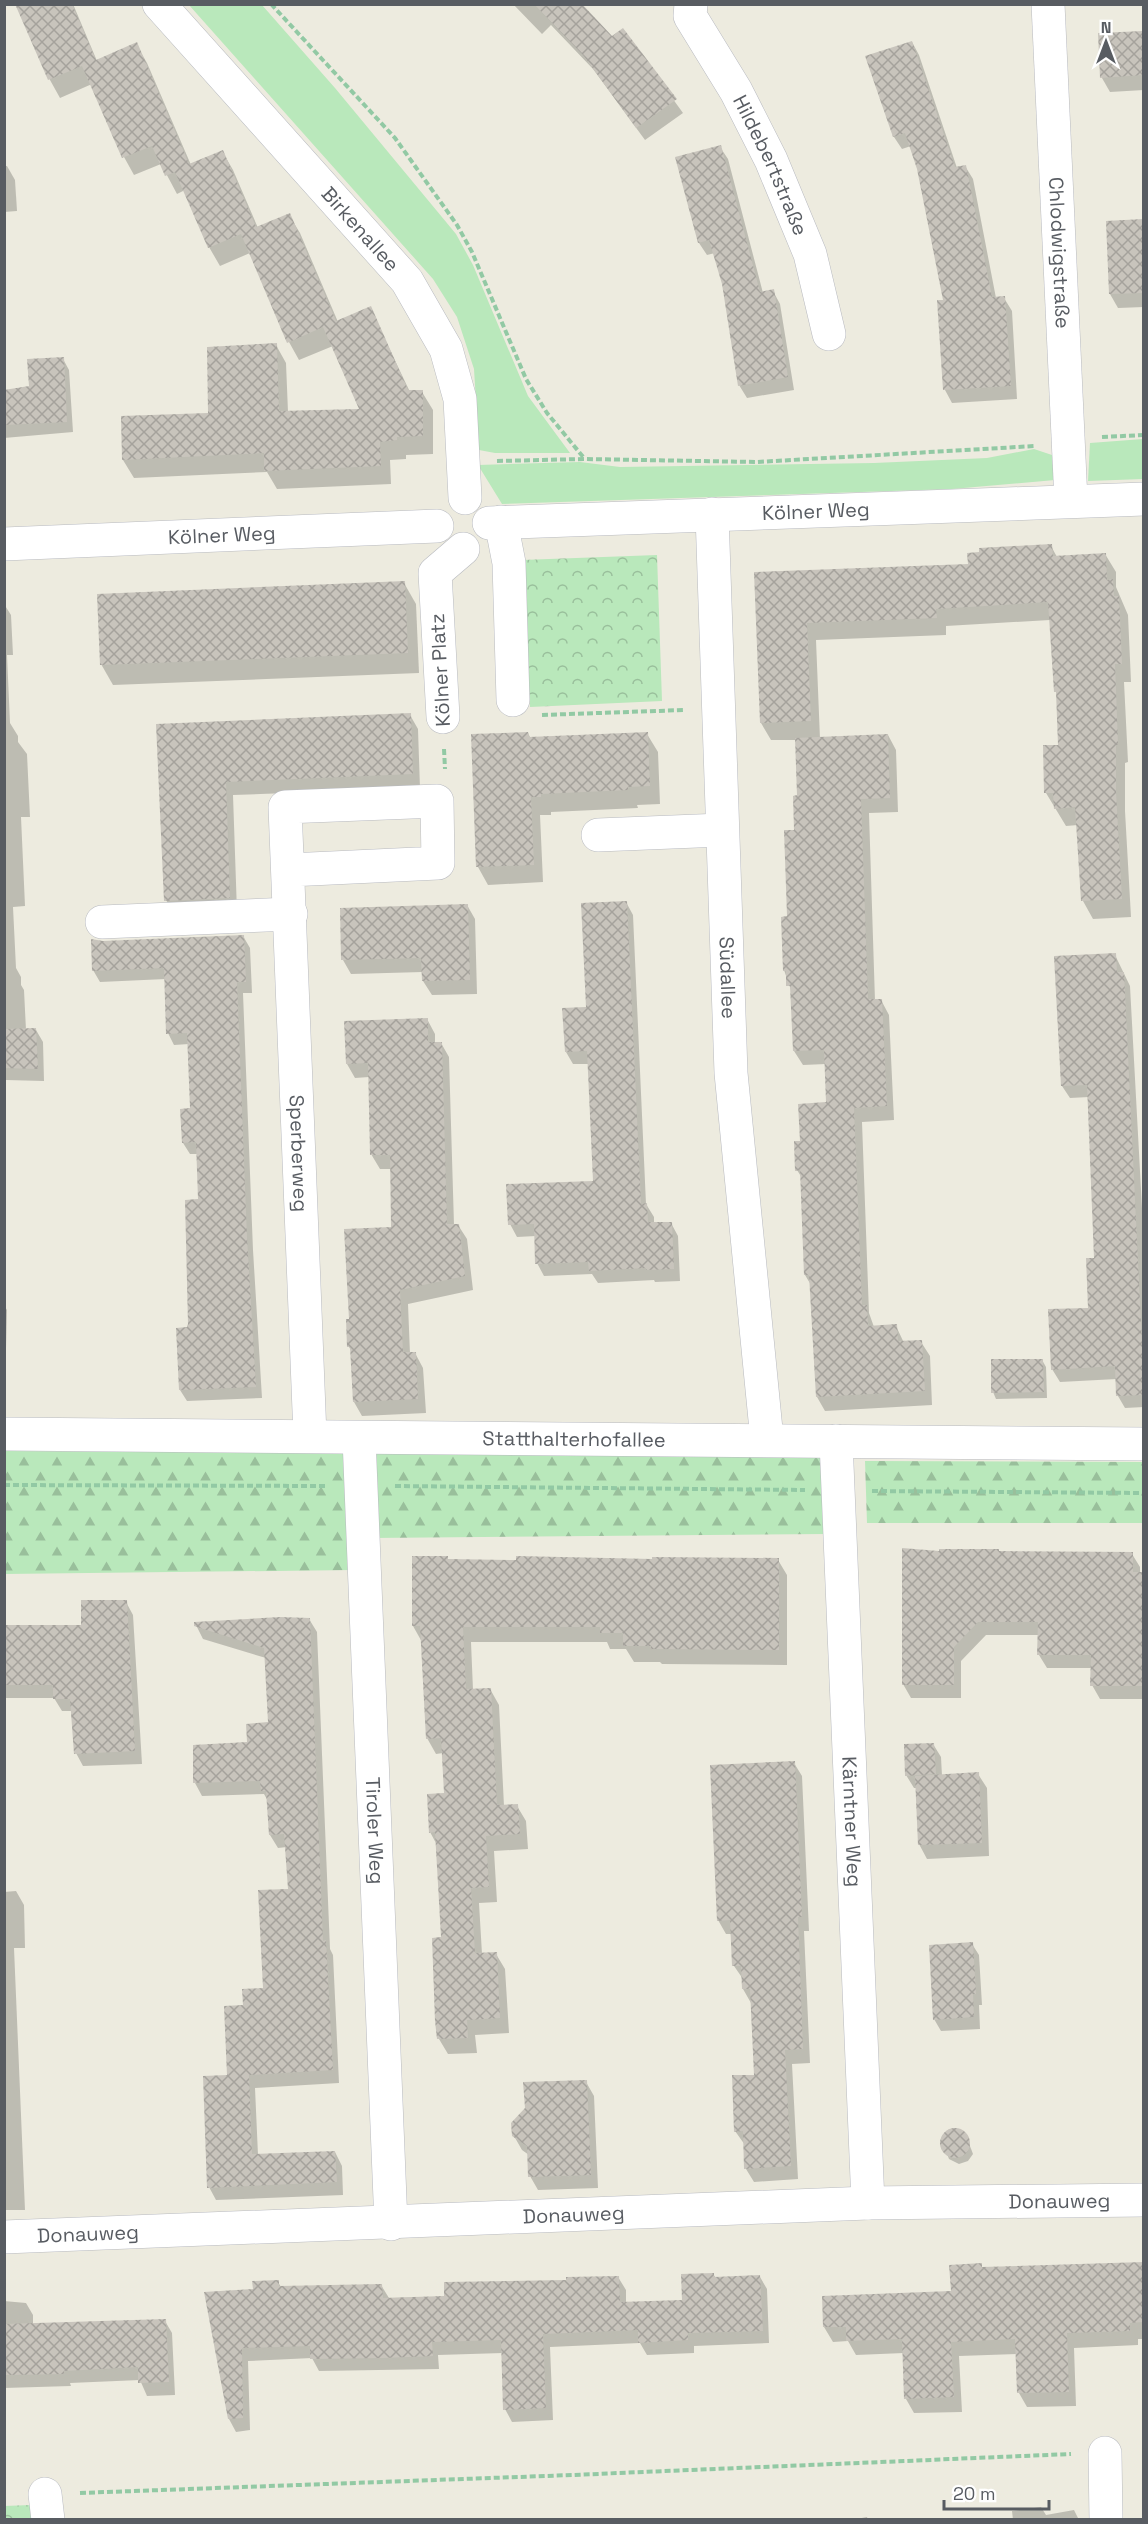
<svg xmlns="http://www.w3.org/2000/svg" width="1148" height="2524" font-family="'Space Grotesk',sans-serif">
<style>
.green{fill:#b9e8bb}
.forest{fill:url(#forest-firs)}
.park{fill:url(#park-crowns)}
.shadow{fill:#0003}
.building{fill:url(#building-cross-hatch)}
.lines{fill:none;stroke-linecap:round;stroke-linejoin:round}
.minor-casing{stroke:#b8bac0;stroke-width:34}
.path{stroke:#92c9a4;stroke-width:4;stroke-dasharray:6 3;stroke-linecap:butt}
.minor{stroke:#fff;stroke-width:33}
.labels{text-anchor:middle;dominant-baseline:central;stroke-width:6;stroke-linejoin:round;paint-order:stroke}
.street-label{font-size:20px;fill:#585c62;stroke:#fff}
</style>
<defs>
<pattern id="forest-firs" width="22" height="20" patternUnits="userSpaceOnUse" patternTransform="scale(1.5)"><rect width="22" height="20" fill="#b9e8bb"/><path d="M5 1l3.5 6h-7zM16 11l3.5 6h-7z" fill="#99bf9b"/></pattern>
<pattern id="park-crowns" width="20" height="18" patternUnits="userSpaceOnUse" patternTransform="scale(1.5)"><rect width="20" height="18" fill="#b9e8bb"/><path d="M2 6a3 3 0 1 1 6 0M12 15a3 3 0 1 1 6 0" fill="none" stroke="#99bf9b"/></pattern>
<pattern id="building-cross-hatch" width="8" height="8" patternUnits="userSpaceOnUse" patternTransform="scale(1.5)"><rect width="8" height="8" fill="#c8c4bc"/><path d="M0 0l8 8M0 8l8-8" fill="none" stroke="#a5a29c"/></pattern>
</defs>
<rect width="100%" height="100%" fill="#edebdf"/>
<g class="green">
<path d="M189,5H262L335,88L456,234L473,265L528,396L570,453H495L479,450L474,369L457,317L433,279Z"/>
<path d="M1143,439V479L1088,481L1090,443Z"/>
<path d="M1034,449L1052,455L1055,480L952,489L502,504L478,465L580,462L620,467L874,463L987,458Z"/>
</g>
<g class="forest">
<path d="M4,1451L349,1453L353,1570L5,1574Z"/>
<path d="M368,1453H825L827,1534L371,1538Z"/>
<path d="M865,1461L1143,1462V1523H867Z"/>
</g>
<g class="park">
<path d="M657,555L662,701L530,707L522,560Z"/>
<path d="M31,2505L33,2519H5L4,2506Z"/>
</g>
<g class="shadow">
<path d="M17,4H73L97,61L136,44L147,63L191,165L222,151L233,170L258,228L289,215L300,233L338,322L370,308L410,392H422L433,410V454L406,455V459L390,460L391,484L277,489L267,472L134,478L123,460L209,415L276,345L286,363L288,412L361,410L333,346L299,360L289,342L250,253L220,266L209,247L185,190L177,194L161,164L134,175L124,157L92,84L60,98L50,80Z"/>
<path d="M513,4H580L612,38L623,30L683,113L645,140L593,69L551,25L542,34Z"/>
<path d="M1144,32V90L1110,92L1102,78L1099,34Z"/>
<path d="M912,42L919,55L957,168L965,166L973,179L996,298H1004L1012,311L1017,399L952,403L945,390V301L919,169L911,146L902,149L894,137L867,57Z"/>
<path d="M720,147L728,159L763,293L773,291L780,304L794,390L747,398L739,385L723,284L715,253L707,255L699,243L677,158Z"/>
<path d="M4,166H7L15,180L17,211L4,212Z"/>
<path d="M1144,220V307L1118,308L1110,294L1107,222Z"/>
<path d="M63,359L69,370L73,432L4,438V392L30,388Z"/>
<path d="M1051,546L1057,557L1105,554L1116,572V587L1128,615L1131,682H1124L1128,762L1125,763V811L1131,917L1093,919L1083,901L1078,825L1066,826L1046,793L1060,746L1053,629L1050,620L946,626V635L816,640L820,739L888,735L896,750L898,812L869,813L875,1001L881,1000L889,1015L894,1120L862,1122L869,1313L874,1327L896,1326L904,1343L921,1342L930,1356L932,1405L825,1411L817,1397L811,1285L805,1275L802,1178L797,1170L801,1143L827,1104L826,1064L803,1065L794,1051L792,993L784,970L799,797L797,740H771L761,723L756,574L970,565Z"/>
<path d="M404,583L416,604L419,673L113,685L101,664Z"/>
<path d="M4,604L11,615L13,655H7L10,723L18,736V742L27,754L30,817H21L25,906L13,907L16,968L21,977V985L24,990L26,1030H36L43,1042L44,1081L6,1080L4,1120Z"/>
<path d="M410,715L418,729L420,788L233,795L237,912L174,914L166,900L158,725Z"/>
<path d="M528,733L531,739L647,734L658,752L660,804L637,805L638,808L551,812V815H540L543,882L488,885L478,867Z"/>
<path d="M626,902L633,915L646,1204L654,1217V1224L671,1223L678,1236L680,1281L655,1282L654,1280L598,1283L592,1274L544,1276L537,1263L536,1236L517,1237L510,1224L595,1182L589,1064H573L566,1052L587,1008Z"/>
<path d="M467,905L475,919L477,994L432,995L423,981V972L351,974L343,960Z"/>
<path d="M243,936L250,948L252,993H243L253,1250L262,1398L187,1401L180,1390L189,1329L200,1201L198,1154H190L183,1143L192,1110L189,1044L174,1045L168,1033L166,979L100,982L93,970L103,942Z"/>
<path d="M1115,955L1130,986L1144,1245V1407L1125,1408L1118,1396L1117,1379L1060,1382L1052,1369L1089,1309L1096,1259L1089,1097L1070,1098L1062,1086Z"/>
<path d="M427,1019L435,1034V1044L441,1043L449,1057L454,1225H458L467,1239L473,1290L408,1304L410,1354L415,1353L423,1368L426,1413L362,1416L354,1402L352,1352L349,1347L350,1320L393,1228L392,1169H380L371,1154L369,1077L355,1078L347,1064Z"/>
<path d="M4,1305L7,1310L6,1349H4Z"/>
<path d="M1042,1360L1046,1367L1047,1398L996,1399L993,1392Z"/>
<path d="M940,1553L1132,1554L1140,1567V1574H1144V1699H1100L1092,1685V1668H1047L1039,1655V1635H986L961,1661V1698H911L903,1684Z"/>
<path d="M778,1560L787,1575V1665L662,1664L660,1662H634L626,1649H610L607,1642H471L473,1690L490,1689L499,1705L504,1806H517L526,1821L528,1849L494,1851L497,1902L479,1903L482,1954H496L505,1969L509,2033L475,2035L477,2053L448,2054L439,2039L443,1938L437,1845L430,1832L445,1794L443,1753L436,1754L427,1738L422,1642L413,1626L449,1561Z"/>
<path d="M126,1602L133,1615L142,1764L83,1766L76,1753L72,1711H62L54,1698H4V1627H82Z"/>
<path d="M309,1619L317,1632L330,1949L333,1955L339,2083L255,2088L258,2155L335,2152L342,2166L343,2195L216,2200L209,2187L228,2077L245,2006L265,1989L290,1890L287,1847L278,1848L270,1835L268,1801L264,1794L202,1796L195,1783L248,1744L270,1723L266,1658L203,1639L196,1625Z"/>
<path d="M933,1744L941,1757L942,1776L978,1774L987,1788L989,1856L927,1859L919,1844L917,1788H914L906,1775Z"/>
<path d="M794,1763L802,1776L809,1931H804L810,2063L792,2064L798,2179L754,2182L746,2169L745,2145L735,2131L755,2076L751,2003L743,1989V1979L734,1966L732,1934H726L718,1920Z"/>
<path d="M16,1891L24,1905L25,1948H14L25,2210H4V1892Z"/>
<path d="M972,1944L979,1955L982,2005H979L980,2029L941,2031L934,2019Z"/>
<path d="M586,2082L594,2096L598,2188L538,2190L530,2176L529,2155L522,2150L514,2136Z"/>
<path d="M949,2129L965,2133L973,2154L968,2161L959,2164L949,2159L942,2141Z"/>
<path d="M1144,2264V2339H1138V2345L1074,2348L1076,2406L1027,2407L1019,2393L1017,2354L959,2356L962,2412L914,2413L906,2399L904,2353L856,2355L848,2341L833,2342L824,2327L823,2297L952,2292L981,2265L983,2269Z"/>
<path d="M713,2274L716,2278L760,2277L767,2289L769,2343L694,2346V2353L647,2355L640,2343L550,2347L553,2420L512,2422L505,2409L503,2353L438,2355L439,2369L319,2371L312,2358L248,2361L250,2430L236,2432L229,2419L206,2294L254,2291L278,2282L281,2287L381,2285L389,2298L446,2297L618,2277L626,2290V2304L684,2302Z"/>
<path d="M4,2301L26,2303L33,2315V2325L165,2321L172,2333L175,2395L147,2396L140,2380L70,2383L71,2386L4,2388Z"/>
<path d="M1041,2507L1046,2515L1074,2510L1079,2520H1013L1012,2511Z"/>
<path d="M867,2517L868,2520H851Z"/>
</g>
<g class="building">
<path d="M15,4H72L96,60L137,42L189,164L223,150L256,227L290,213L336,321L371,306L408,390H423V436L397,437V440L380,442L381,466L264,471V453L122,460L121,416L208,413L207,347L277,343L279,411L359,409L323,327L287,343L241,234L208,248L175,172L165,176L152,146L122,158L82,66L48,80Z"/>
<path d="M534,4H582L612,36L623,28L677,99L636,128L584,56Z"/>
<path d="M1143,31V75L1100,78L1098,33Z"/>
<path d="M912,41L955,167L966,165L992,297L1005,296L1011,386L943,390L937,300H943L917,169L905,133L893,137L865,56Z"/>
<path d="M721,145L760,292L774,289L788,377L738,386L722,284L709,240L698,243L675,157Z"/>
<path d="M1143,219V293L1109,294L1106,221Z"/>
<path d="M64,357L67,422L4,425V390L29,386L27,359Z"/>
<path d="M1052,544L1053,556L1106,553L1107,580L1113,579L1114,596H1119L1122,664H1115L1118,745H1116V792L1122,899L1081,901L1075,807L1054,809L1053,793H1044L1043,745H1058L1056,692H1054L1048,602L936,609L937,618L807,623L811,721L760,723L754,572L968,564L967,553L979,552V548Z"/>
<path d="M405,581L408,653L100,665L97,594Z"/>
<path d="M411,713L413,774L226,782L230,898L164,901L156,724Z"/>
<path d="M528,732L529,737L648,732L650,786L628,787V790L541,794V797H531L534,865L476,867L471,734Z"/>
<path d="M888,734L890,798L861,799L868,999H882L887,1106L854,1108L862,1305H867L868,1326L897,1324L898,1341L922,1340L925,1391L816,1397L809,1275H804L800,1170L795,1171L794,1141H800L798,1104L826,1102L824,1050L793,1051L790,986H786V971H783L781,917L787,916L784,830H794L793,796L797,795L795,738Z"/>
<path d="M627,901L641,1204L647,1203L648,1222H672L674,1269L646,1270V1268L589,1271L588,1262L535,1264L534,1224L508,1225L506,1184L593,1181L587,1051L565,1052L562,1008L586,1007L581,903Z"/>
<path d="M468,904L470,980L422,981L421,958L341,960L340,908Z"/>
<path d="M244,935L246,982H237L247,1238L256,1387L179,1390L176,1328L187,1327L188,1324L185,1200L198,1199L196,1142L182,1143L180,1109L190,1108L187,1033L166,1034L164,968L92,971L91,939L103,941Z"/>
<path d="M1116,953L1117,972H1124L1143,1365V1395L1116,1396L1115,1366L1051,1370L1048,1309L1088,1308L1086,1258H1094L1087,1085L1061,1086L1054,956Z"/>
<path d="M428,1018V1042H442L447,1224H459L465,1276L400,1290L403,1352H416L418,1399L353,1402L350,1347H347L346,1319H349L344,1229L391,1227L390,1155H370L368,1063L346,1064L344,1021Z"/>
<path d="M36,1028L38,1069L4,1068V1029Z"/>
<path d="M991,1359H1043L1044,1392L991,1393Z"/>
<path d="M902,1548L939,1551V1549H999V1551L1133,1552V1572H1143V1686H1090L1091,1655H1037L1038,1622H978L954,1647V1685H902Z"/>
<path d="M412,1556H448V1559L516,1560V1556L652,1559V1557L779,1558V1650L651,1649V1646H623V1633H600V1627H463L466,1689L491,1688L497,1805L518,1804L520,1834L486,1836L489,1887L471,1888L475,1953L497,1952L500,2018L467,2020L468,2038L437,2039L435,2021L432,1938L441,1937L435,1832L429,1833L427,1794L444,1793L441,1738L426,1739L420,1626H412Z"/>
<path d="M81,1600H127L135,1751L74,1754L70,1699H53V1685H4V1625H81Z"/>
<path d="M280,1617L310,1618L323,1941L326,1940L333,2070L249,2075L252,2154L335,2151L337,2182L207,2188L203,2076L227,2075L224,2006L243,2005L242,1989L263,1988L258,1890L288,1889L284,1834L269,1835L266,1791H261L260,1781L193,1783V1745L247,1742L246,1724L268,1722L264,1648L194,1626V1622Z"/>
<path d="M934,1743L936,1774L905,1776L904,1744Z"/>
<path d="M795,1761L802,1917H798L803,2049L785,2050L791,2166L744,2169L743,2131L734,2132L732,2075H754L750,1989H742L741,1966H732L730,1920L717,1921L710,1765Z"/>
<path d="M979,1772L982,1843L918,1845L915,1776Z"/>
<path d="M973,1942L976,1994H973L974,2017L933,2020L929,1945Z"/>
<path d="M587,2080L591,2175L528,2177L527,2146L512,2136L511,2123L525,2108L523,2082Z"/>
<circle cx="955" cy="2143" r="15"/>
<path d="M1143,2262V2322L1130,2323V2331L1067,2333L1069,2392L1017,2393L1015,2339L951,2342L954,2397L904,2399L902,2339L846,2341V2327H823L822,2296L951,2291L949,2265L982,2263V2267Z"/>
<path d="M714,2273V2277L760,2275L763,2331L688,2333V2340L638,2343V2330L543,2334L546,2408L503,2410L501,2340L432,2342L433,2356L382,2358L310,2359V2346L242,2348L243,2418L228,2419L204,2292L253,2289L252,2281L279,2280V2286L382,2284L383,2298L444,2296V2282L566,2280V2277L619,2276L620,2302L682,2300L681,2274Z"/>
<path d="M166,2319L169,2382L138,2383V2367L64,2371V2374L4,2375V2324Z"/>
</g>
<g class="lines">
<defs>
<g id="minor">
<path id="s1" d="M159,4L407,281L446,349L460,399L465,498"/>
<path id="s2" d="M691,4L690,16L736,91L771,160L810,254L829,334"/>
<path id="s3" d="M1048,4L1071,501"/>
<path id="s4" d="M712,514L731,1073L767,1440"/>
<path d="M501,522L509,563L513,700"/>
<path id="s5" d="M489,523L1144,499"/>
<path id="s6" d="M4,544L437,526"/>
<path d="M443,717L435,573L463,549"/>
<path d="M598,835L722,830"/>
<path id="s7" d="M289,870L438,863L437,801L285,807L310,1436"/>
<path d="M102,922L291,914"/>
<path id="s8" d="M4,1434L1144,1444"/>
<path id="s9" d="M359,1438L391,2224"/>
<path id="s10" d="M836,1441L868,2203"/>
<path id="s11" d="M4,2237L868,2203L1144,2200"/>
<path d="M1105,2453L1106,2520"/>
<path d="M45,2494L48,2520"/>
</g>
</defs>
<use href="#minor" class="minor-casing"/>
<g class="path">
<path d="M271,4L395,138L457,225L472,252L526,379L547,413L584,458"/>
<path d="M1102,437L1144,435"/>
<path d="M497,461L584,459L757,462L1035,446"/>
<path d="M542,715L684,710"/>
<path d="M444,749L445,769"/>
<path d="M4,1485L328,1486"/>
<path d="M395,1486L805,1490"/>
<path d="M872,1491L1144,1493"/>
<path d="M80,2493L572,2475L1071,2454"/>
</g>
<use href="#minor" class="minor"/>
</g>
<g class="labels">
<g class="street-label">
<text stroke="none"><textPath href="#s2" startOffset="182">Hildebertstraße</textPath></text>
<text stroke="none"><textPath href="#s1" startOffset="302">Birkenallee</textPath></text>
<text stroke="none"><textPath href="#s3" startOffset="249">Chlodwigstraße</textPath></text>
<text stroke="none"><textPath href="#s5" startOffset="327">Kölner Weg</textPath></text>
<text stroke="none"><textPath href="#s6" startOffset="218">Kölner Weg</textPath></text>
<text transform="translate(440 670) rotate(-93)">Kölner Platz</text>
<text stroke="none"><textPath href="#s4" startOffset="464">Südallee</textPath></text>
<text stroke="none"><textPath href="#s7" startOffset="710">Sperberweg</textPath></text>
<text stroke="none"><textPath href="#s8" startOffset="570">Statthalterhofallee</textPath></text>
<text stroke="none"><textPath href="#s10" startOffset="381">Kärntner Weg</textPath></text>
<text stroke="none"><textPath href="#s9" startOffset="393">Tiroler Weg</textPath></text>
<text stroke="none"><textPath href="#s11" startOffset="1056">Donauweg</textPath></text>
<text stroke="none"><textPath href="#s11" startOffset="570">Donauweg</textPath></text>
<text stroke="none"><textPath href="#s11" startOffset="84">Donauweg</textPath></text>
</g>
</g>
<rect width="1148" height="2524" fill="none" stroke="#585c62" stroke-width="12"/>
<g transform="translate(1106 42)" stroke="#ffffff" stroke-width="4.5" paint-order="stroke">
<path d="M0-4.5L10 22L0 15L-10 22Z" fill="#585c62"/>
<text y="-9" font-size="16" font-weight="bold" text-anchor="middle" fill="#585c62">N</text>
</g>
<path d="M944 2500v9h105v-9" fill="none" stroke="#585c62" stroke-width="3"/>
<text x="953" y="2500" font-size="18" fill="#585c62" stroke="#ffffff" stroke-width="4.5" paint-order="stroke">20 m</text>
</svg>
